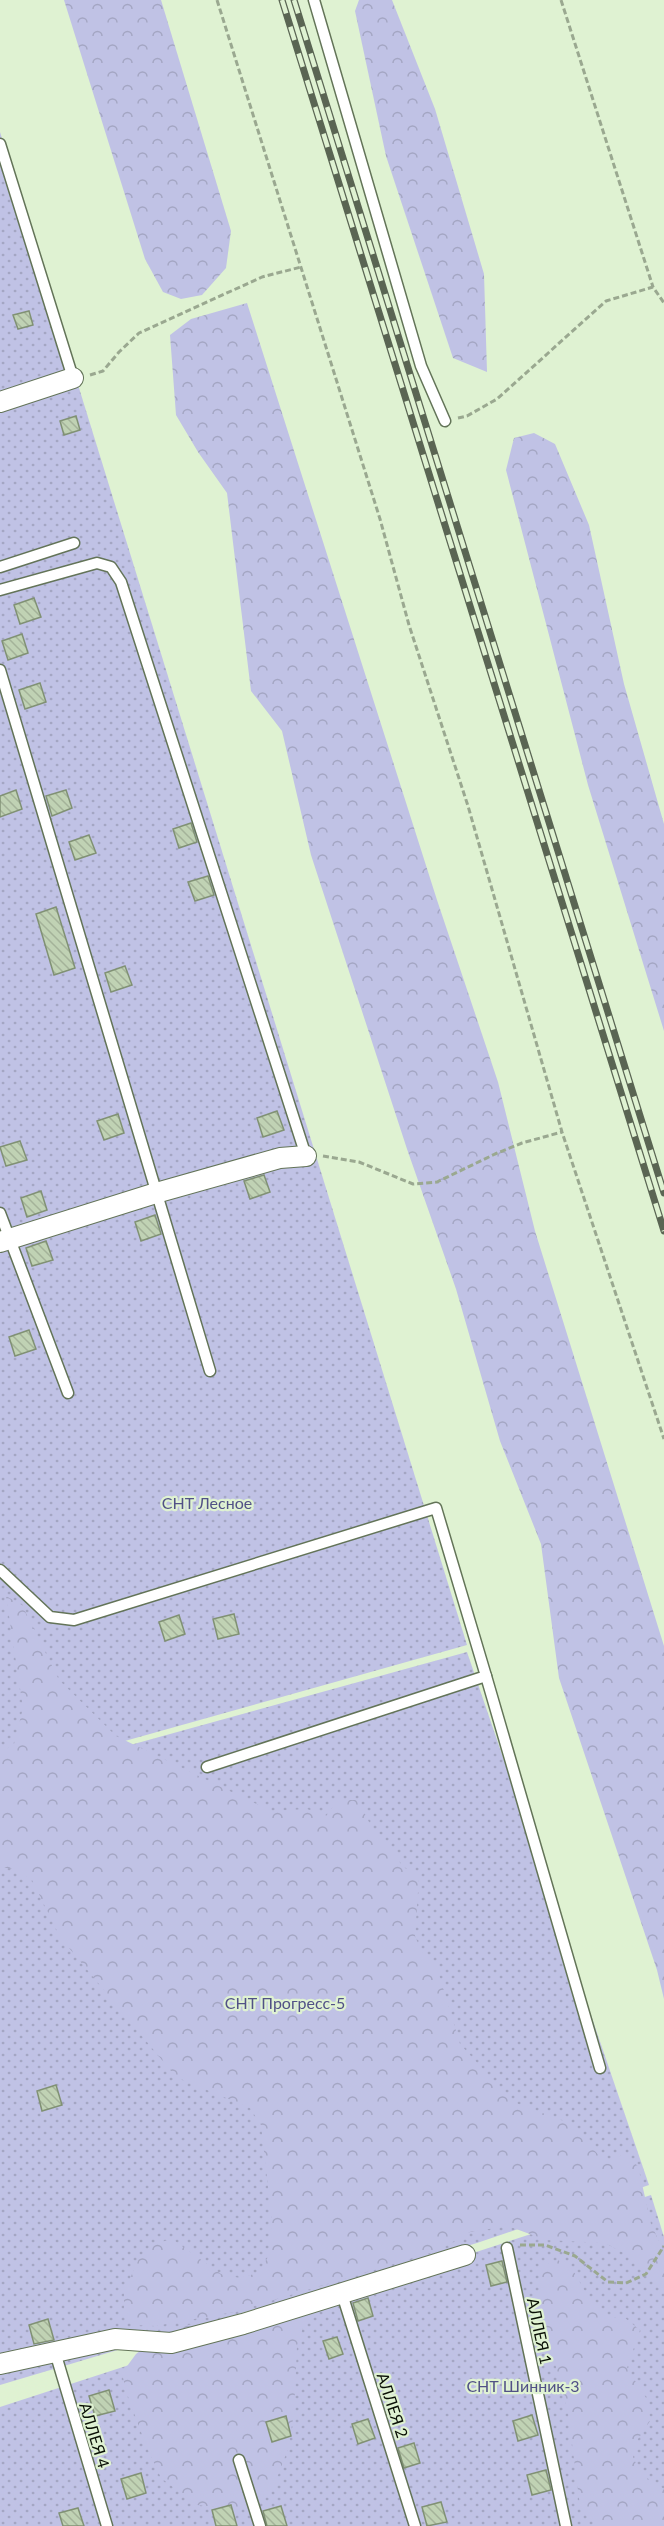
<svg xmlns="http://www.w3.org/2000/svg" width="664" height="2526" font-family="Lato,sans-serif">
<style>
.grass{fill:url(#grass-dots)}
.forest{fill:url(#forest-crowns)}
.building{fill:url(#building-back-hatch);stroke:#809174;stroke-width:1.5}
.lines{fill:none;stroke-linecap:round;stroke-linejoin:round}
.lane-casing{stroke:#637458;stroke-width:13}
.street-casing{stroke:#637458;stroke-width:22}
.path{stroke:#9aa890;stroke-width:3;stroke-dasharray:6 3;stroke-linecap:butt}
.lane{stroke:#fff;stroke-width:10}
.street{stroke:#fff;stroke-width:20}
.rail-casing{stroke:#5a6553;stroke-width:7}
.rail{stroke:#dff2d2;stroke-width:4.5;stroke-dasharray:14;stroke-linecap:butt}
.labels{text-anchor:middle;dominant-baseline:central;stroke-width:4.5;stroke-linejoin:round;paint-order:stroke}
.park-label{font-size:16px;fill:#515186;stroke:#dff2d2}
.street-label{font-size:16px;fill:#090f05;stroke:#dff2d2}
</style>
<defs>
<pattern id="grass-dots" width="8" height="8" patternUnits="userSpaceOnUse" patternTransform="scale(1.5)"><rect width="8" height="8" fill="#c0c2e5"/><path d="M2 2h.1M6 6h.1" fill="none" stroke="#a4a6c3" stroke-width="1.8" stroke-linecap="round"/></pattern>
<pattern id="forest-crowns" width="20" height="18" patternUnits="userSpaceOnUse" patternTransform="scale(1.5)"><rect width="20" height="18" fill="#c0c2e5"/><path d="M2 6a3 3 0 1 1 6 0M12 15a3 3 0 1 1 6 0" fill="none" stroke="#a4a6c3"/></pattern>
<pattern id="building-back-hatch" width="6" height="6" patternUnits="userSpaceOnUse" patternTransform="scale(1.5)"><rect width="6" height="6" fill="#c0d2b4"/><path d="M-1 5l2 2M0 0l6 6M5-1l2 2" fill="none" stroke="#a4b399"/></pattern>
</defs>
<rect width="100%" height="100%" fill="#dff2d2"/>
<g class="grass">
<path d="M0,132L467,1645L0,1776Z"/>
<path d="M467,1652L649,2185L477,2243L0,2385V1781Z"/>
<path d="M651,2195L664,2237V2526H0V2407Z"/>
</g>
<g class="forest">
<path d="M64,0H161L231,231L226,268L202,295L181,299L163,292L145,259Z"/>
<path d="M359,0H392L435,109L484,274L487,372L453,358L386,156L355,11Z"/>
<path d="M247,303L437,900L498,1082L535,1231L664,1646V1999L657,1970L559,1678L541,1544L500,1441L456,1289L407,1149L311,855L282,731L251,691L227,493L198,452L176,415L170,335L191,319Z"/>
<path d="M534,433L555,444L589,525L624,684L664,824V1031L588,785L506,470L514,438Z"/>
<path d="M6,1596L22,1605L59,1680L116,1736L271,1811L307,1809L326,1816L338,1800H358L376,1836L392,1849L402,1866L419,1877L415,1936L423,1955L437,1968L460,2044L513,2102L569,2123L607,2164L623,2154L638,2166L651,2224L664,2252V2292L639,2261L605,2243L546,2240L508,2226L470,2232L437,2251L234,2312L155,2326L135,2325L124,2309V2292L140,2256L154,2244L172,2239L221,2274L240,2278L258,2273L268,2257L272,2221L261,2125L250,2108L176,2077L60,1937L32,1880L14,1869L0,1867V1753L14,1744L23,1708Z"/>
<path d="M558,2260L573,2270L592,2304L606,2318H625L640,2330L627,2368L648,2401L650,2421L638,2439L633,2457L641,2474L664,2489V2526H598L580,2506L568,2412L540,2307V2266Z"/>
<path d="M308,2312L297,2346L294,2413L288,2449L272,2491L239,2509L197,2505L161,2478L145,2443L126,2391L122,2373L136,2354L169,2328L251,2315Z"/>
</g>
<g class="building">
<path d="M29,311L33,325L18,329L13,315Z"/>
<path d="M76,416L80,430L64,435L60,421Z"/>
<path d="M34,598L41,617L20,624L14,605Z"/>
<path d="M22,634L28,653L8,660L2,641Z"/>
<path d="M40,683L46,702L25,709L19,690Z"/>
<path d="M16,790L22,809L0,817V796Z"/>
<path d="M66,790L72,808L52,816L46,796Z"/>
<path d="M191,823L197,842L179,848L173,829Z"/>
<path d="M89,835L96,853L75,860L69,842Z"/>
<path d="M208,876L214,895L195,901L188,882Z"/>
<path d="M56,907L75,968L54,975L36,914Z"/>
<path d="M125,966L132,985L111,992L105,973Z"/>
<path d="M277,1111L284,1130L263,1137L257,1118Z"/>
<path d="M118,1114L124,1133L104,1140L97,1121Z"/>
<path d="M20,1141L27,1160L6,1166L0,1147Z"/>
<path d="M264,1175L270,1192L250,1199L244,1181Z"/>
<path d="M41,1191L47,1210L27,1217L21,1198Z"/>
<path d="M155,1215L161,1234L141,1241L135,1222Z"/>
<path d="M46,1241L53,1260L32,1266L26,1248Z"/>
<path d="M29,1330L36,1349L15,1356L9,1337Z"/>
<path d="M234,1614L239,1634L218,1639L213,1619Z"/>
<path d="M179,1615L185,1634L165,1641L159,1622Z"/>
<path d="M56,2085L62,2105L42,2111L37,2091Z"/>
<path d="M502,2261L507,2282L491,2286L486,2265Z"/>
<path d="M368,2298L373,2316L358,2321L353,2303Z"/>
<path d="M48,2319L54,2340L34,2344L29,2325Z"/>
<path d="M337,2337L343,2354L329,2359L323,2341Z"/>
<path d="M109,2390L115,2411L95,2416L89,2396Z"/>
<path d="M532,2415L538,2435L518,2441L513,2421Z"/>
<path d="M286,2416L291,2436L272,2442L266,2422Z"/>
<path d="M368,2419L375,2438L358,2444L352,2424Z"/>
<path d="M414,2443L420,2463L404,2468L398,2448Z"/>
<path d="M546,2470L551,2490L532,2495L527,2475Z"/>
<path d="M141,2473L146,2493L127,2499L121,2479Z"/>
<path d="M441,2502L447,2522L427,2526L422,2507Z"/>
<path d="M231,2505L237,2526H216L212,2510Z"/>
<path d="M281,2506L287,2526H267L263,2511Z"/>
<path d="M78,2508L84,2526H63L59,2513Z"/>
</g>
<g class="lines">
<defs>
<g id="lane">
<path d="M314,0L421,366L445,421"/>
<path d="M0,144L73,378"/>
<path d="M0,567L74,543"/>
<path d="M0,590L97,563L111,567L121,582L306,1156"/>
<path d="M0,670L210,1371"/>
<path d="M0,1213L68,1393"/>
<path d="M0,1570L50,1617L74,1620L436,1508L486,1676L207,1767"/>
<path d="M486,1676L600,2068"/>
<path d="M507,2248L566,2526"/>
<path d="M342,2294L415,2526"/>
<path d="M55,2352L107,2526"/>
<path d="M239,2460L260,2526"/>
</g>
<g id="street">
<path d="M0,402L73,378"/>
<path d="M0,1242L156,1193L280,1158L306,1156"/>
<path d="M0,2364L115,2339L171,2343L243,2324L465,2255"/>
</g>
</defs>
<use href="#lane" class="lane-casing"/>
<use href="#street" class="street-casing"/>
<g class="path">
<path d="M217,0L380,519L409,625L468,806L562,1132L664,1439"/>
<path d="M561,0L653,287"/>
<path d="M90,375L103,371L119,352L139,333L262,277L301,267"/>
<path d="M458,418L467,416L497,399L606,301L653,287L664,303"/>
<path d="M323,1156L359,1162L413,1184L437,1182L495,1154L522,1143L562,1132"/>
<path d="M520,2245H545L575,2256L608,2282L626,2283L646,2274L664,2246"/>
</g>
<use href="#lane" class="lane"/>
<use href="#street" class="street"/>
<defs>
<g id="rail">
<path d="M282,0L664,1231"/>
<path d="M294,0L664,1193"/>
</g>
</defs>
<use href="#rail" class="rail-casing"/>
<use href="#rail" class="rail"/>
</g>
<g class="labels">
<g class="park-label">
<text x="207" y="1502">СНТ Лесное</text>
<text x="285" y="2002">СНТ Прогресс-5</text>
<text x="523" y="2385">СНТ Шинник-3</text>
</g>
<g class="street-label">
<text transform="translate(540 2331) rotate(78)">АЛЛЕЯ 1</text>
<text transform="translate(393 2405) rotate(72)">АЛЛЕЯ 2</text>
<text transform="translate(95 2435) rotate(73)">АЛЛЕЯ 4</text>
</g>
</g>
</svg>
